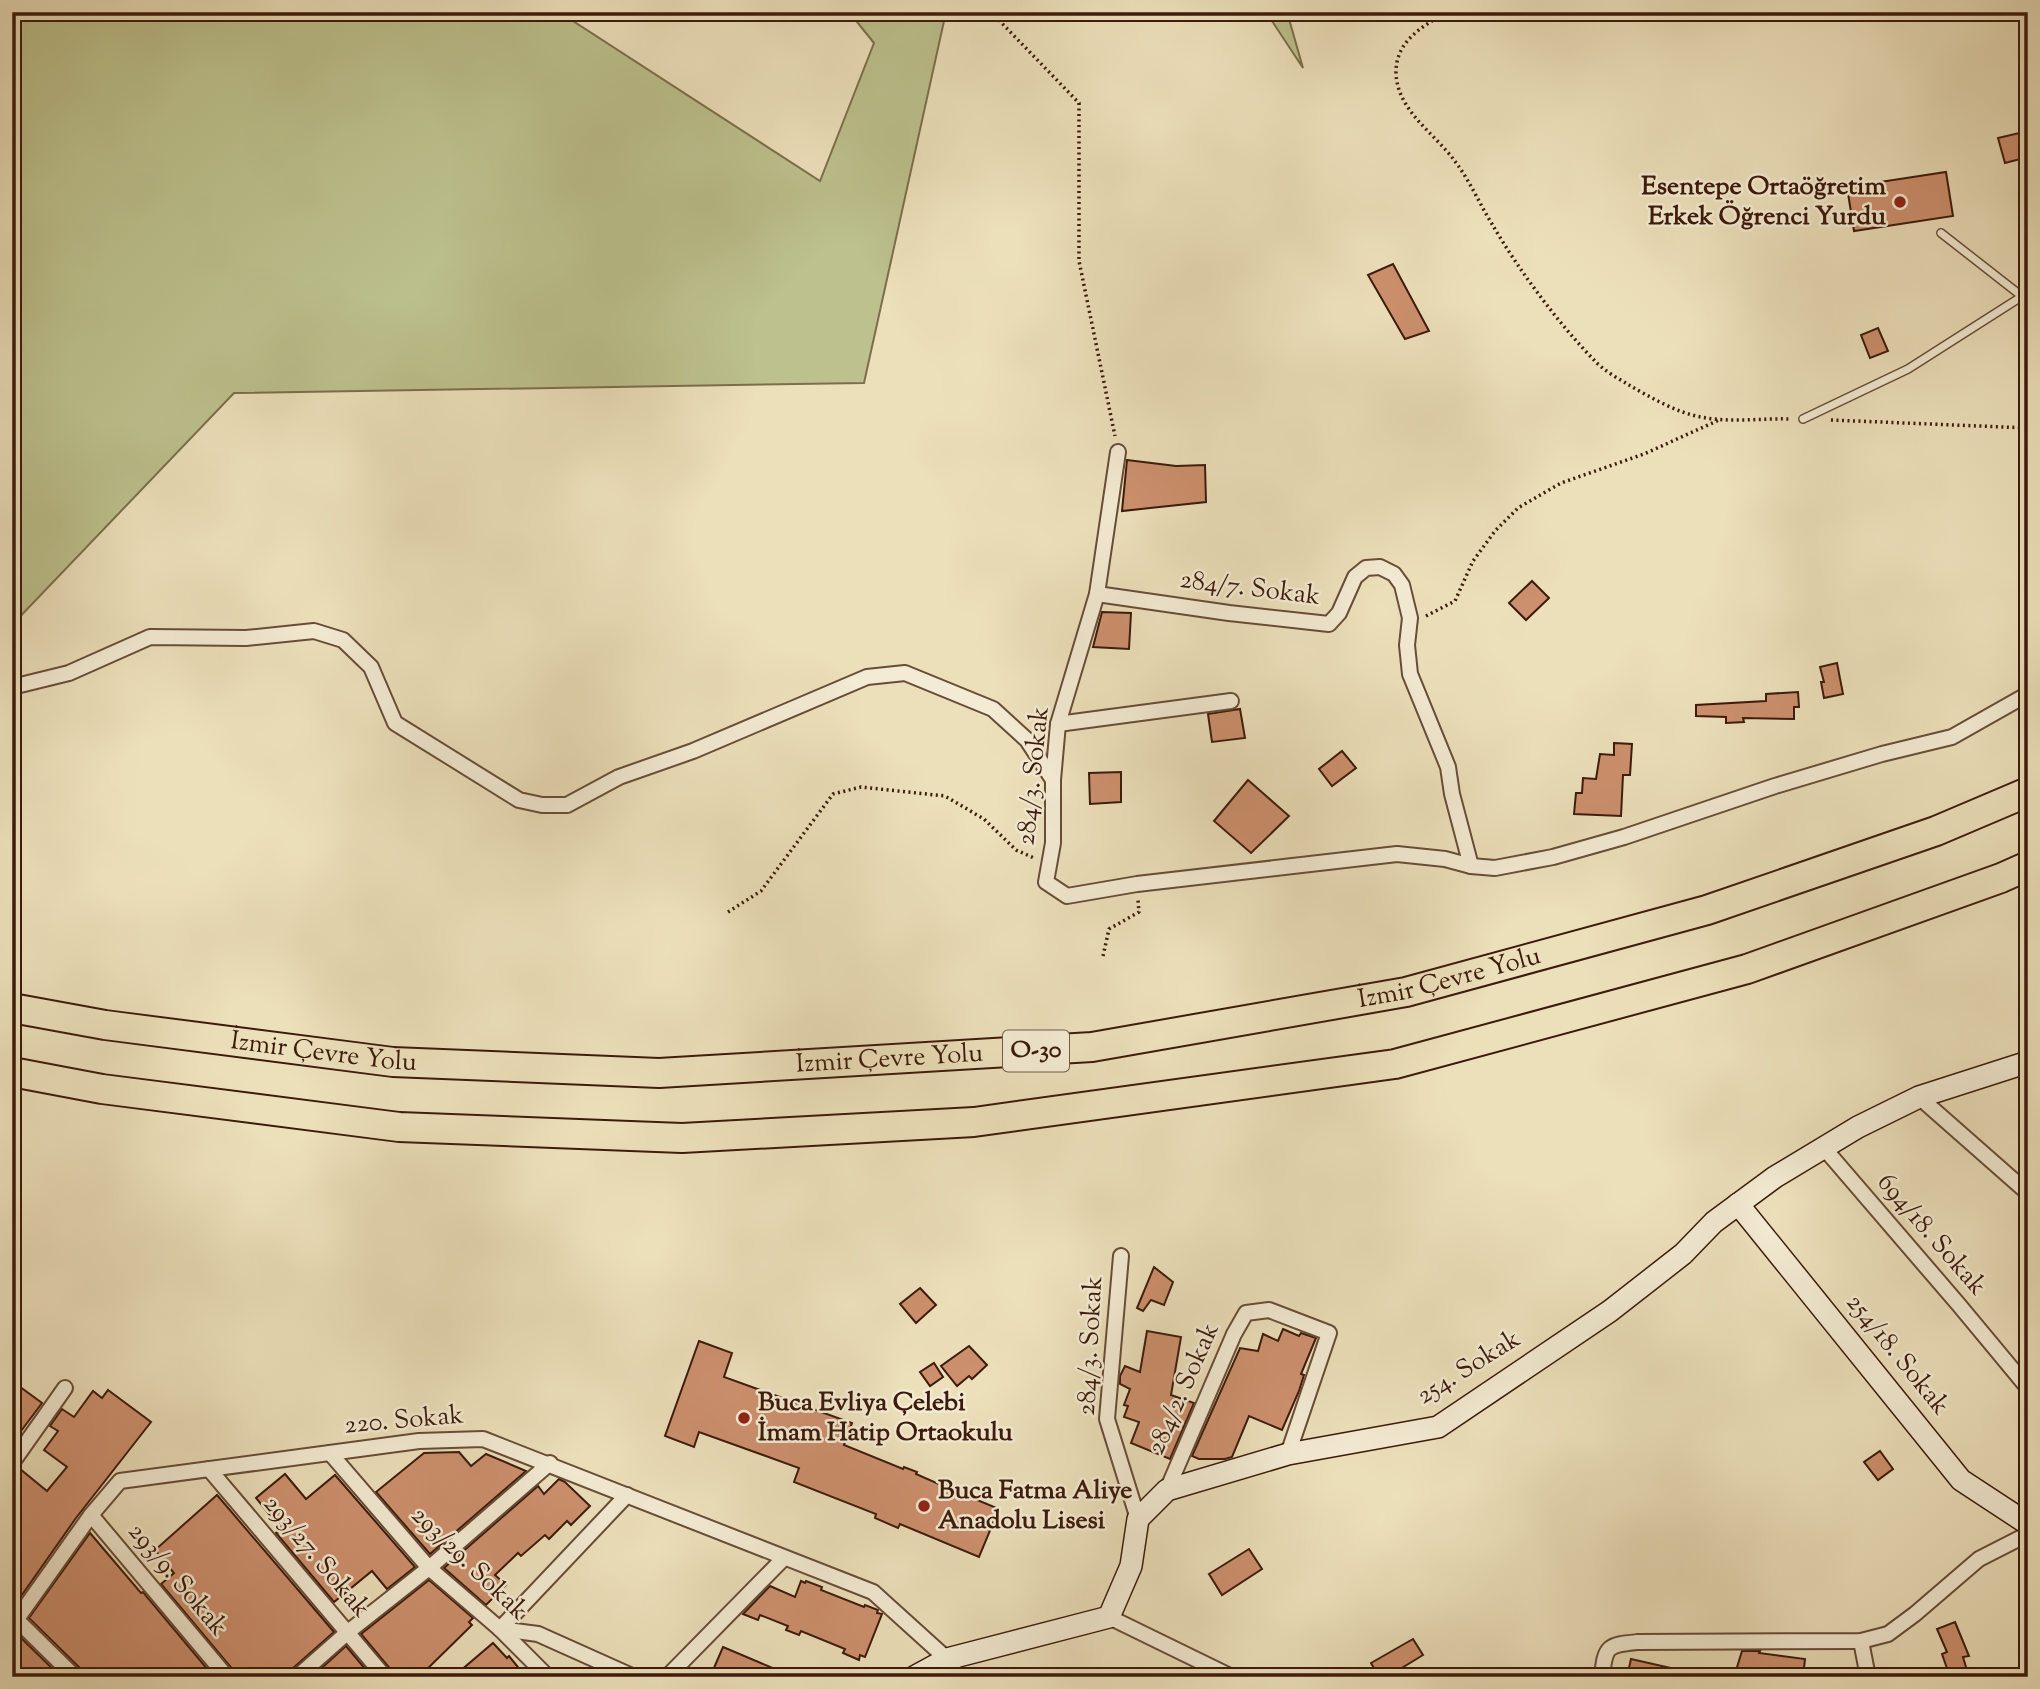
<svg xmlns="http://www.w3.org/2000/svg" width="2040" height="1689" font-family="'Sorts Mill Goudy',serif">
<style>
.green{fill:#bcc18d;stroke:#7c6e4c;stroke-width:2}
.building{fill:#cd906e;stroke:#3c1a0b;stroke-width:2}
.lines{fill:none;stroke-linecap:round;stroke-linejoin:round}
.lane-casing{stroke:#684c37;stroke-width:10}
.street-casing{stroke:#684c37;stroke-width:18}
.secondary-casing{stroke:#3c1a0b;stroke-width:24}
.highway-casing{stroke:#3c1a0b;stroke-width:32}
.path{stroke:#3c1a0b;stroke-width:3.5;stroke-dasharray:2 3.5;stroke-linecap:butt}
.lane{stroke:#f3ebd3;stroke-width:7}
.street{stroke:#f3ebd3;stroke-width:14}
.secondary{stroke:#f3ebd3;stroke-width:21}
.highway{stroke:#ece0bb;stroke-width:28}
.poi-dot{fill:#8f2418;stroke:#f3ebd3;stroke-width:2.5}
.labels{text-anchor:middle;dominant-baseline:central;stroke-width:5;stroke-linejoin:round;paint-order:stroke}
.shield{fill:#f3ebd3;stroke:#735947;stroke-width:2}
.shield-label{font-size:24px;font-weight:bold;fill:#3c1a0b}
.poi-label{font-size:26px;font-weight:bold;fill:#3c1a0b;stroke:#f3ebd3;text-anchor:start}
.street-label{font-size:26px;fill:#3c1a0b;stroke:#f3ebd3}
</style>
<rect width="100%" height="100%" fill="#ece0bb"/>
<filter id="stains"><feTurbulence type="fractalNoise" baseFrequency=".00286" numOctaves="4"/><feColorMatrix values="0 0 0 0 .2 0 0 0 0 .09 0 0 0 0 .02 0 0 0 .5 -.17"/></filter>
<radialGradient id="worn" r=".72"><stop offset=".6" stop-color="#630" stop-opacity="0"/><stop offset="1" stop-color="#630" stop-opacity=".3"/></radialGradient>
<g class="green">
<path d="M12,12H559L820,181L874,43L849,12H946L864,383L234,393L12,625Z"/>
<path d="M1266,12H1287L1303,68Z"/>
</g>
<g class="building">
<path d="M2028,131V157L2005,163L1998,138Z"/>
<path d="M1946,172L1953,216L1854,231L1847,187Z"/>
<path d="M1393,264L1429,331L1405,339L1368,275Z"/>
<path d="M1878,328L1888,351L1870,358L1861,335Z"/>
<path d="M1127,460L1176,466L1205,465L1206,502L1122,511Z"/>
<path d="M1532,581L1549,598L1526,620L1509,603Z"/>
<path d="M1102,612L1131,613L1129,649L1093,647Z"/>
<path d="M1837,663L1843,694L1824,698L1821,682H1824L1820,667Z"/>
<path d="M1798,692L1799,707H1794V719L1743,718L1744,722L1726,723V717L1696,716V705L1766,701V694Z"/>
<path d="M1240,709L1245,738L1212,742L1208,714Z"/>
<path d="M1614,743L1632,744L1630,775H1623L1621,816L1574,814L1576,793H1582L1583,778L1596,779L1600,754L1614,755Z"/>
<path d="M1342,751L1356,768L1332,786L1319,769Z"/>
<path d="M1121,772V802L1090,804L1089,773Z"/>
<path d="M1248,780L1289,816L1251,853L1214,821Z"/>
<path d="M1154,1267L1173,1282L1164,1305L1151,1300L1143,1311L1137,1308Z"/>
<path d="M920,1288L936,1305L916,1323L900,1304Z"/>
<path d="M1283,1329L1299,1336L1301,1333L1316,1338L1301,1374L1304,1375L1299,1391L1282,1430L1249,1416L1232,1457L1225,1459H1199L1192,1456L1240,1348L1258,1351L1263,1334L1278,1341Z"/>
<path d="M1147,1331L1181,1337L1171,1395L1194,1403L1170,1459L1131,1443L1139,1422L1124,1417L1128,1406L1124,1405L1130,1389L1120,1384V1376L1125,1366L1140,1372Z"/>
<path d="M699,1341L732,1353L724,1377L852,1423L844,1445L903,1469L904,1467L917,1472L916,1474L943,1486L944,1483L959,1490L958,1492L999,1509L979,1557L900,1524L898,1528L875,1518L876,1514L794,1482L799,1468L699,1432L694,1447L665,1436Z"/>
<path d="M969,1346L987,1365L972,1379L969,1376L957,1386L941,1366Z"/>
<path d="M934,1363L943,1377L930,1386L920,1372Z"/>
<path d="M12,1381L42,1403L12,1443Z"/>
<path d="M108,1390L151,1422L76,1518L12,1609V1472L20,1469L47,1491L67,1467L44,1450L58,1431L50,1426L62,1409L74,1417L93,1391L102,1398Z"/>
<path d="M1880,1451L1893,1469L1878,1480L1864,1462Z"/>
<path d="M459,1452L471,1466L486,1454L526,1471L430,1554L376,1492L424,1453Z"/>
<path d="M285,1474L306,1499L335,1475L415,1567L387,1589L372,1571L334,1602L276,1533L281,1529L256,1498Z"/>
<path d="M559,1479L565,1482L590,1506L571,1525L567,1521L549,1539L545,1535L521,1556L518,1553L495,1575L506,1585L486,1605L444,1568L538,1486L544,1494Z"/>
<path d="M217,1495L334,1632L291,1670L287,1677H236L234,1671L161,1584L174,1573L155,1550Z"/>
<path d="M90,1533L141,1593L143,1592L146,1596L214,1677H84L82,1670L29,1618Z"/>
<path d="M1249,1549L1262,1569L1222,1595L1209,1574Z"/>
<path d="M429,1580L473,1618L469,1622L472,1625L419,1677H394L392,1671L361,1634Z"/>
<path d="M801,1581L805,1583L806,1581L822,1587L821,1590L864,1607L865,1605L878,1610L877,1613L882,1614L865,1657L860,1655L859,1660L843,1653L845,1649L801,1631L799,1635L786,1630L788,1626L760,1615L758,1620L743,1614L770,1586L795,1597Z"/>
<path d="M1955,1622L1969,1656L1963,1657L1969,1677H1950L1942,1654L1947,1652L1937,1629Z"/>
<path d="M17,1634L61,1677H12V1635Z"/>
<path d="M1413,1639L1423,1655L1387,1677H1379L1371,1663Z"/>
<path d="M493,1643L507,1658L509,1656L526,1677H453Z"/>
<path d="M346,1646L372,1677H317L315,1674Z"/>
<path d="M723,1647L794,1677H710Z"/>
<path d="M1742,1651H1760L1759,1653L1805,1659L1803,1677H1734Z"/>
<path d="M1631,1659L1684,1671L1683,1677H1627Z"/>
</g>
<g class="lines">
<defs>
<g id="lane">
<path d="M1941,233L2028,301"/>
<path d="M1803,419L1908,369L2021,297"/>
</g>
<g id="street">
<path d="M1118,452L1097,594L1058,724L1053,780V843L1046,882L1067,896L1137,884L1397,854L1445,859L1471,866L1495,868L1553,857L1624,837L1775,786L1882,754L1952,737L2028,694"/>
<path d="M1097,594L1229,613L1329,624L1339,613L1355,577L1366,568L1380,567L1394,574L1402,585L1410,618L1407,645L1410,674L1448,767L1452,794L1471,866"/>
<path d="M12,687L69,673L150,637L246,638L314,631L343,640L371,667L395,723L519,800L542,805H567L619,777L693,751L867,677L905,673L993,709L1027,740L1053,780"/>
<path d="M1058,724L1231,701"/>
<path d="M1919,1097L2028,1193"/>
<path d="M1824,1148L1959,1305L2028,1388"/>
<path d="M1121,1256L1107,1419L1138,1519"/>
<path d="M330,1453L429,1568L500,1629L548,1677"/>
<path d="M12,1463L65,1388"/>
<path d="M209,1469L385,1677"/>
<path d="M1167,1490L1234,1334L1246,1313L1269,1310L1329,1333L1288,1454"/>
<path d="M91,1515L227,1677"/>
<path d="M1109,1617L1232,1677"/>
<path d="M17,1620L75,1677"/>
<path d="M12,1626L91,1515L120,1481L419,1441L483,1439L873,1592L947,1659L958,1677"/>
<path d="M500,1629L627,1495"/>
<path d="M500,1629L538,1634L634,1677"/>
<path d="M1861,1641L1868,1677"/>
<path d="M297,1677L348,1632L429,1568L550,1463"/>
<path d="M667,1677L783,1559"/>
<path d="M1602,1677C1605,1645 1608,1645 1638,1642L1861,1641L1888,1634L1915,1614L1979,1559L2028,1534"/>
</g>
<g id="secondary">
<path d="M1738,1204L1961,1480L2028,1524"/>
<path d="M914,1677L947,1659L1109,1617L1131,1566L1138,1519L1167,1490L1288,1454L1438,1427L1610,1311L1683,1254L1714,1222L1775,1177L1858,1127L1919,1097L2028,1062"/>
</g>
<g id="highway">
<path id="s1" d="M12,1008L105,1025L393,1062L659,1073L1092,1047L1406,992L1707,910L1936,831L2028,792"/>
<path d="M12,1072L102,1089L399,1127L682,1138L974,1122L1395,1064L1747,969L2001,878L2028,866"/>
</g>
</defs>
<use href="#lane" class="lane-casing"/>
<use href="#street" class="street-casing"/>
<use href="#secondary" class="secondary-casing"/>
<use href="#highway" class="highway-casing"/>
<g class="path">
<path d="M991,12L1079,103V261L1115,436"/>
<path d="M1447,12C1423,26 1395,41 1396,74C1398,111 1434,133 1454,160C1469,179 1479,203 1492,224C1518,269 1558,323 1594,360C1603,370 1617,378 1629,385C1650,397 1677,413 1701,417C1730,423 1762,418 1791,419"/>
<path d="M1831,420L2028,428"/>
<path d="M1426,616L1455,601L1473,561L1495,531L1518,508L1561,483L1644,454L1719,420"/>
<path d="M728,912L761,891L833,794L861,787L945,796L984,819L1016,850L1034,858"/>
<path d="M1103,956L1109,929L1139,912L1138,900"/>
</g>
<use href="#lane" class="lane"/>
<use href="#street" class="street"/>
<use href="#secondary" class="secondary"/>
<use href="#highway" class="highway"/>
</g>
<g class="poi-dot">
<circle cx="1900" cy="202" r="7"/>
<circle cx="744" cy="1418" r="7"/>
<circle cx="924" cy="1506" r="7"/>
</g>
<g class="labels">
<rect class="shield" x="1003" y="1030.5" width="66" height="41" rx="5"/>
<g class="shield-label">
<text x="1036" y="1051">O-30</text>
</g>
<g class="poi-label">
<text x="1886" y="187" text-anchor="end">Esentepe Ortaöğretim<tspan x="1886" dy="30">Erkek Öğrenci Yurdu</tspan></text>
<text x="758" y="1403">Buca Evliya Çelebi<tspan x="758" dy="30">İmam Hatip Ortaokulu</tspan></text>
<text x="938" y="1491">Buca Fatma Aliye<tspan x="938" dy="30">Anadolu Lisesi</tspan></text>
</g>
<g class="street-label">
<text transform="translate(1250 589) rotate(7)">284/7. Sokak</text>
<text transform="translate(1034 776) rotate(-84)">284/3. Sokak</text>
<text stroke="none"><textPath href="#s1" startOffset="1449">İzmir Çevre Yolu</textPath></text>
<text stroke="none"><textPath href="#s1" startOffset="315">İzmir Çevre Yolu</textPath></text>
<text stroke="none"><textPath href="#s1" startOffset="882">İzmir Çevre Yolu</textPath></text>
<text transform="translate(1931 1235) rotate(49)">694/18. Sokak</text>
<text transform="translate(1091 1346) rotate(-87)">284/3. Sokak</text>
<text transform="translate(1897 1355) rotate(51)">254/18. Sokak</text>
<text transform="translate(1469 1368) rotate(-32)">254. Sokak</text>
<text transform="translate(1184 1389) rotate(-66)">284/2. Sokak</text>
<text transform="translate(404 1421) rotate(-5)">220. Sokak</text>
<text transform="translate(316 1557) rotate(50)">293/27. Sokak</text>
<text transform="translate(469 1564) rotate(44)">293/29. Sokak</text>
<text transform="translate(177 1580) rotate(50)">293/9. Sokak</text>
</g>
</g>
<rect width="2040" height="1689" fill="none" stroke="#ece0bb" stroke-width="42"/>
<rect x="14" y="14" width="2012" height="1661" fill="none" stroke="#3c1a0b" stroke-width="3.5"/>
<rect x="21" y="21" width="1998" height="1647" fill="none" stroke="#3c1a0b" stroke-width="2"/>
<rect width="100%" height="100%" filter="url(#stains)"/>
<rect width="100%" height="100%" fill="url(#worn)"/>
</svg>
